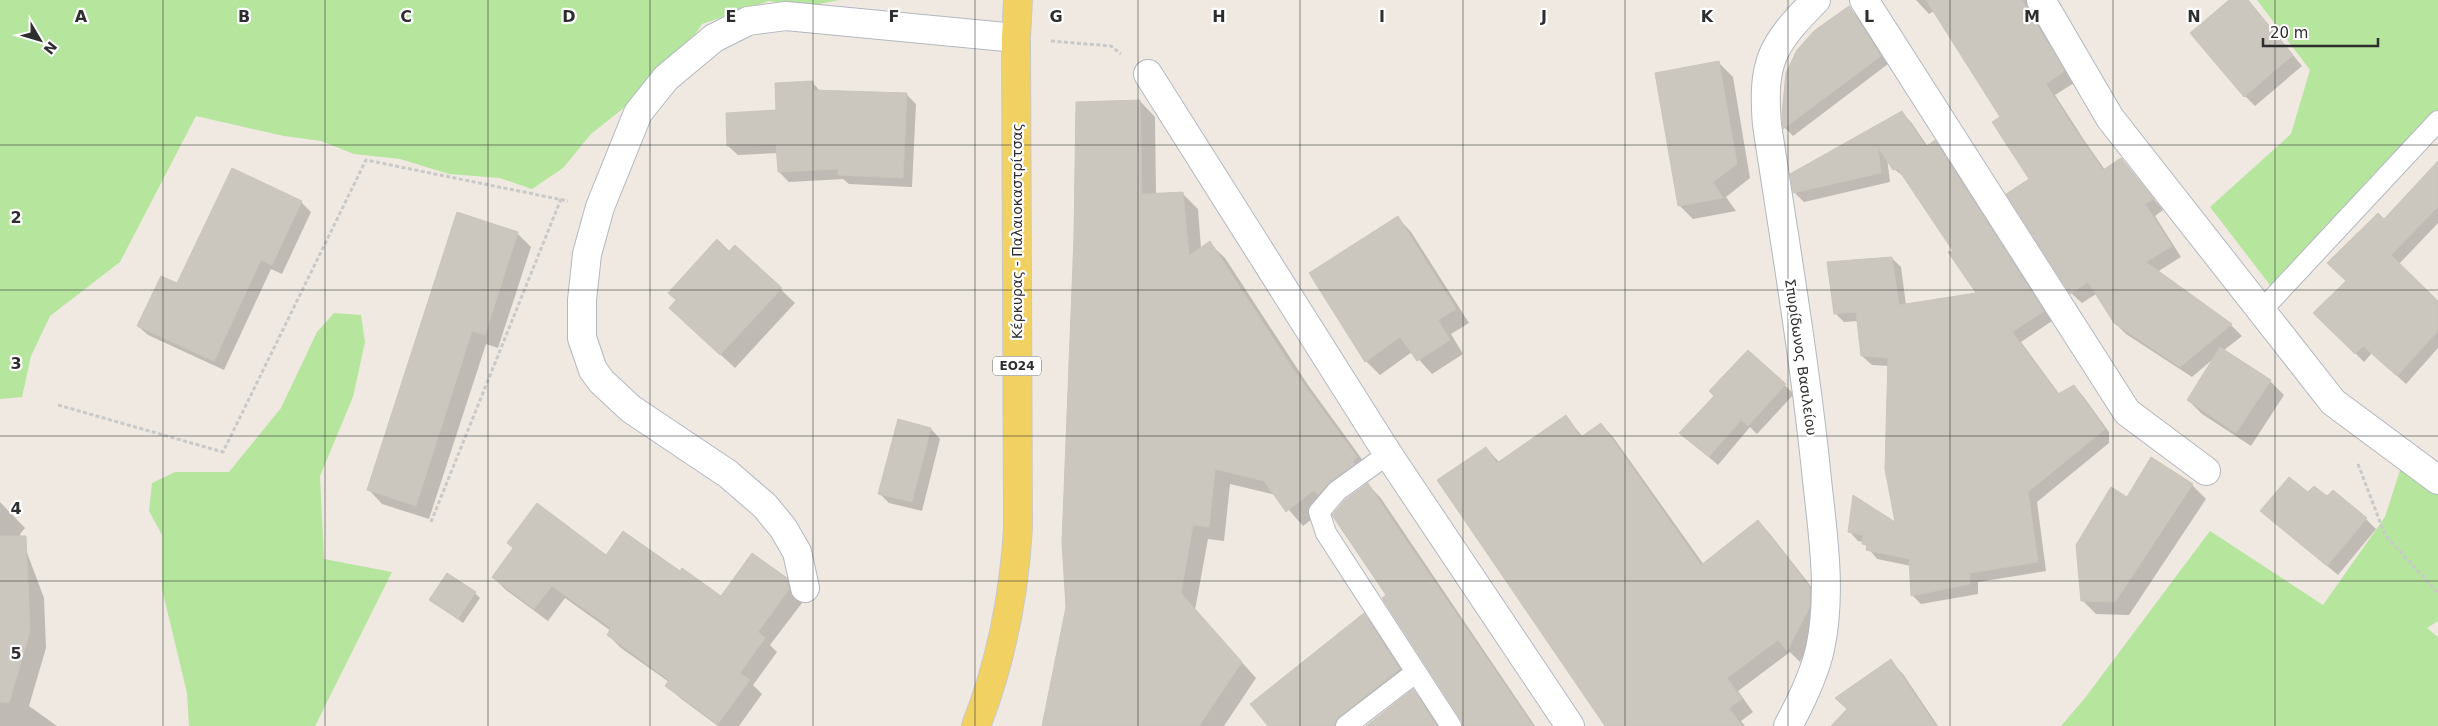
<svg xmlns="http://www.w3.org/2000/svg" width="2438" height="726" font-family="'DejaVu Sans',sans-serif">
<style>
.green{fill:#b6e59e}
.shadow{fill:#0003}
.building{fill:#cbc7bf;stroke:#cbc5ba}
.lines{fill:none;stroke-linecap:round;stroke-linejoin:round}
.lane-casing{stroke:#b4b7c1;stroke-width:22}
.street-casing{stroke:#b4b7c1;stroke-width:30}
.primary-casing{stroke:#c9c9c9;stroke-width:30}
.path{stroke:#c9c9c9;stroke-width:3;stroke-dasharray:4 2.5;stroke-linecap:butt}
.lane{stroke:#fff;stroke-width:20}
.street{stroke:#fff;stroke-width:28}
.primary{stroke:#f2d163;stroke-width:28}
.grid{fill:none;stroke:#2e2e2e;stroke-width:1;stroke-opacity:0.55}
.labels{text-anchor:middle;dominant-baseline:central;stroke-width:4.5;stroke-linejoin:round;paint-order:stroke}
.shield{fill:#fff;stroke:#6d6d6d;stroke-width:1}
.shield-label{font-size:12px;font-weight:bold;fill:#2e2e2e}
.street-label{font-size:14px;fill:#2e2e2e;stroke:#fff}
.grid-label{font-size:16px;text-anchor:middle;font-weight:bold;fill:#2e2e2e;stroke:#fff;stroke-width:4.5;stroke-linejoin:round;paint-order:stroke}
</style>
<rect width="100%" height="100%" fill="#efe9e1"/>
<g class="green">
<path d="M0,0H839L804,7L769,1L702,24L670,71L591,134L563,168L532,189L500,178L449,174L400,159L354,154L321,141L284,136L196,116L120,262L50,316L31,356L22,397L0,399Z"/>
<path d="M2257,0H2438V113L2273,289L2210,207L2291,134L2310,70Z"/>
<path d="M334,313L361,315L365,342L353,397L320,476L324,559L392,572L315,726H189L187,693L162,589V535L149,511L152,483L175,472H229L281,408L317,332Z"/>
<path d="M2402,464L2438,485V621L2427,628L2438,637V726H2061L2085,698L2210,531L2323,605L2385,517Z"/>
</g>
<g class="shadow">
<path d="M1916,0H2026L2074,83L2055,95L2084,140L2105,170L2121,159L2163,210L2155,216L2181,257L2157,272L2231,325L2242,336L2223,351L2270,381L2284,395L2251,446L2202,414L2188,400L2213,359L2192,377L2126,334L2115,323L2096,294L2082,303L2071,293L2030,179L2002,117L1934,11L1929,14Z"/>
<path d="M2231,0H2248L2302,66L2255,106L2245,96Z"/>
<path d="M1849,8L1857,16L1888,64L1793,136L1785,128L1783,114Z"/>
<path d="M1719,63L1733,77L1750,178L1726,197L1736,211L1693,219L1679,205Z"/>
<path d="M812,82L821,92L906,94L916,104L912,187L849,184L843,179L789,182L779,172L778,153L738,155L728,146L777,112Z"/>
<path d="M1140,101L1155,117L1156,194H1183L1198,209L1201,248L1209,243L1225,258L1308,385L1372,473L1303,526L1276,495L1230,484L1224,541L1208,539L1195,610L1256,678L1224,726H1043L1067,607Z"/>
<path d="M1902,113L1911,122L1928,147L1935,142L1944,151L2052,321L2021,342L2060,395L2074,386L2083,396L2109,432V443L2037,502L2046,571L1978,582V594L1921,604L1912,595L1911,566L1877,559L1863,542L1858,541L1849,531L1897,525L1889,366L1872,365L1862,356L1858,321L1844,322L1835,313L1892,258L1901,267L1906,305L1979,294L1955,252L1906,178L1894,169L1887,158L1890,182L1804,202L1795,193Z"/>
<path d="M2438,162V223L2399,264L2438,303V348L2406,384L2372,353L2364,362L2315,313L2348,282L2385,221Z"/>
<path d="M301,202L311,212L282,274L271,269L224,370L148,335L138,326L177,285Z"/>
<path d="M1398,218L1411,232L1469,323L1451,334L1463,354L1432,374L1412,352L1380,375L1366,361L1311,273Z"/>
<path d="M517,233L531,247L498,348L486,344L429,519L382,504L369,490Z"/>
<path d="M735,246L795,303L735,368L685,322Z"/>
<path d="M1748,351L1794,394L1757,434L1750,427L1718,465L1690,441L1716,396Z"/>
<path d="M1566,417L1583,437L1601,424L1613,437L1704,565L1758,521L1770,534L1821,599L1822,620L1800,662L1790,652L1738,691L1753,712L1741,721L1745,726H1607L1486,448L1500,463Z"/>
<path d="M931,429L940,439L922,511L889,503L879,493Z"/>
<path d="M2152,459L2192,485L2206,499L2129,615L2096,614L2082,600L2127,499Z"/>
<path d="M1368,485L1380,497L1535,726H1464L1462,719L1388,596Z"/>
<path d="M2308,494L2327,498L2366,519L2376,529L2338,575L2262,511Z"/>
<path d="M0,502L25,528L20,534L44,598L46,648L29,706L57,726H0Z"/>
<path d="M606,556L680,573L721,598L786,579L799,593L802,603L770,645L777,652L753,685L762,694L739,726H718L680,698L667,685L669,682L621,648L608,635L611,631L565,598L548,621L506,590L493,577Z"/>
<path d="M475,593L480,598L463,623L431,600Z"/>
<path d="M1364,615L1376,627L1412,682L1355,726H1269Z"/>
<path d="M1893,664L1903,674L1938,726H1833Z"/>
<path d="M1413,691L1426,704L1441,726H1367Z"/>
</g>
<g class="building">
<path d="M1926,0H2022L2065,71L2046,84L2074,128L2103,170L2121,158L2154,199L2145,204L2172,246L2146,262L2232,324L2180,367L2114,323L2088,282L2070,294L2006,194L2029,179L1992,122L2000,117Z"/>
<path d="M2229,0H2248L2293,55L2244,97L2190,33Z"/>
<path d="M1849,6L1881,56L1783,129L1782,114L1786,73L1797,50L1814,31Z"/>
<path d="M1719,61L1737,164L1713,182L1723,198L1678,206L1655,73Z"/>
<path d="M813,81V90L907,93L903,178L838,175V169L778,172L776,144L727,146L726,113L776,110L775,83Z"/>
<path d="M1140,100L1142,194L1183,192L1189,256L1210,241L1293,369L1357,457L1353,461L1355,464L1330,482L1318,495L1314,490L1286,512L1264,481L1215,469L1209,527L1193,525L1181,593L1242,662L1199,726H1042L1066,607L1062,542L1074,237L1076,102Z"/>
<path d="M1902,111L1926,147L1935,140L2044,311L2012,332L2058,394L2074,385L2105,429L2028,492L2038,562L1970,573V584L1911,596L1909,559L1866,550L1867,545L1862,544L1863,535L1848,532L1853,495L1895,522L1885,469L1888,358L1861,356L1856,312L1834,314L1827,262L1892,257L1899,305L1976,293L1948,252L1953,251L1898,169L1893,170L1878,147L1881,173L1793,193L1790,174Z"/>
<path d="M2438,161V207L2391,255L2438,301V327L2436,333L2397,376L2363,346L2355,354L2313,313L2346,281L2327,263L2378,213L2384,219Z"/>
<path d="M232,168L302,201L272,265L261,260L214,361L137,326L161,276L177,283Z"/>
<path d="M457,212L518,232L485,335L472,331L416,506L367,490Z"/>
<path d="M1398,216L1456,309L1438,320L1450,340L1417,361L1400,337L1365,362L1309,273Z"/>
<path d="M717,239L729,251L735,245L782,288L720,355L669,308L676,300L668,293Z"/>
<path d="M2220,347L2271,380L2236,433L2187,400Z"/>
<path d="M1748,350L1786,384L1748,426L1741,420L1709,457L1679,433L1714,396L1709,391Z"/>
<path d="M1566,415L1581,437L1601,423L1701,565L1758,520L1809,586L1810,607L1787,651L1778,640L1727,678L1742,699L1729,708L1742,726H1605L1437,480L1486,447L1497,463Z"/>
<path d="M898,419L931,428L912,502L878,494Z"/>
<path d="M2151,457L2193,484L2115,602L2081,601L2076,545L2111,487L2127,497Z"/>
<path d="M2289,477L2308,492L2314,486L2327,496L2333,490L2367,518L2327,566L2260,511Z"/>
<path d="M1368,483L1397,527L1533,726H1463L1461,720L1382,598L1386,595L1334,518L1332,515L1345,500Z"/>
<path d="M537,503L606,555L623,531L680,571L682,568L721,596L752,553L787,578L789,589L758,632L765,638L740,673L750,680L718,724L665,686L669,680L607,635L611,628L552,586L534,609L492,577L513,548L507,543Z"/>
<path d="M0,536H26L30,631L9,703L0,702Z"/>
<path d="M447,573L476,592L458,619L429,600Z"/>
<path d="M1364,613L1400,669L1339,717L1334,726H1268L1250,704Z"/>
<path d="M1891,659L1936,726H1831L1847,709L1835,698Z"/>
<path d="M1413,689L1437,726H1366Z"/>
</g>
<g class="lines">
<defs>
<g id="lane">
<path d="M2261,311L2438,121"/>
<path d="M1388,454L1337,491L1319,512L1326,533L1451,726"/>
<path d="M1346,726L1415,673"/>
</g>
<g id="street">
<path d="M1864,0L2127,412L2206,471"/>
<path d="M2041,0L2110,118L2333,402L2438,480"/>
<path d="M1148,74L1388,454L1570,726"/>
<path d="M805,588L797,552L783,528L765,506L728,474L631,409L602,382L593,370L582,338V300L587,254L600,207L638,113L666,78L714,38L748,21L786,16L1016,38"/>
<path d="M1788,726C1801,702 1814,676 1820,649C1832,594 1823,535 1817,480C1805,361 1785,243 1767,125C1762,62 1771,45 1816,0"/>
</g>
<path id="primary" d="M976,726C1001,662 1014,597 1018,528L1016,38L1018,0"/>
</defs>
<use href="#lane" class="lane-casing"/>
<use href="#street" class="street-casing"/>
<use href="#primary" class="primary-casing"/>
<g class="path">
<path d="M1051,41L1111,46L1121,54"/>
<path d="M58,405L223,452L366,160L568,201"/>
<path d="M2358,464L2385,535L2438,593"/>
<path d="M431,522L561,199"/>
</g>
<use href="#lane" class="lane"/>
<use href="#street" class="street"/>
<use href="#primary" class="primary"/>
</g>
<path class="grid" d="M163,0V726M325,0V726M488,0V726M650,0V726M813,0V726M975,0V726M1138,0V726M1300,0V726M1463,0V726M1625,0V726M1788,0V726M1950,0V726M2113,0V726M2275,0V726M0,145H2438M0,290H2438M0,436H2438M0,581H2438"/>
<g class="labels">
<rect class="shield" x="993" y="356.5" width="48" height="19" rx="4"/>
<g class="shield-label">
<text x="1017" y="366">ΕΟ24</text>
</g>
<g class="street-label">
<text transform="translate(1017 231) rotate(-90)">Κέρκυρας - Παλαιοκαστρίτσας</text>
<text transform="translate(1801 357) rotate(82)">Σπυρίδωνος Βασιλείου</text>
</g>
</g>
<g class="grid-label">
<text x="81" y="22">A</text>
<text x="244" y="22">B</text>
<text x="406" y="22">C</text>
<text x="569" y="22">D</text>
<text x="731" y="22">E</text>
<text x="894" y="22">F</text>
<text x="1056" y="22">G</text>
<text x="1219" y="22">H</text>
<text x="1382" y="22">I</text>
<text x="1544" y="22">J</text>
<text x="1707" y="22">K</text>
<text x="1869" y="22">L</text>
<text x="2032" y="22">M</text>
<text x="2194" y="22">N</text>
<text x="16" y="223">2</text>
<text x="16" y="369">3</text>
<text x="16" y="514">4</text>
<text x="16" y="659">5</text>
</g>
<g transform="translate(40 40) rotate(128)" stroke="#ffffff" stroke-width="4" paint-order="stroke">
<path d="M0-4L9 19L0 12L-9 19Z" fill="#2e2e2e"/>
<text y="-8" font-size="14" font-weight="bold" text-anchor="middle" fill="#2e2e2e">N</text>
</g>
<path d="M2263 38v8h115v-8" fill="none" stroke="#2e2e2e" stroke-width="2.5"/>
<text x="2270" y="38" font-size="15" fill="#2e2e2e" stroke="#ffffff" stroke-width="4" paint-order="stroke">20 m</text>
</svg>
